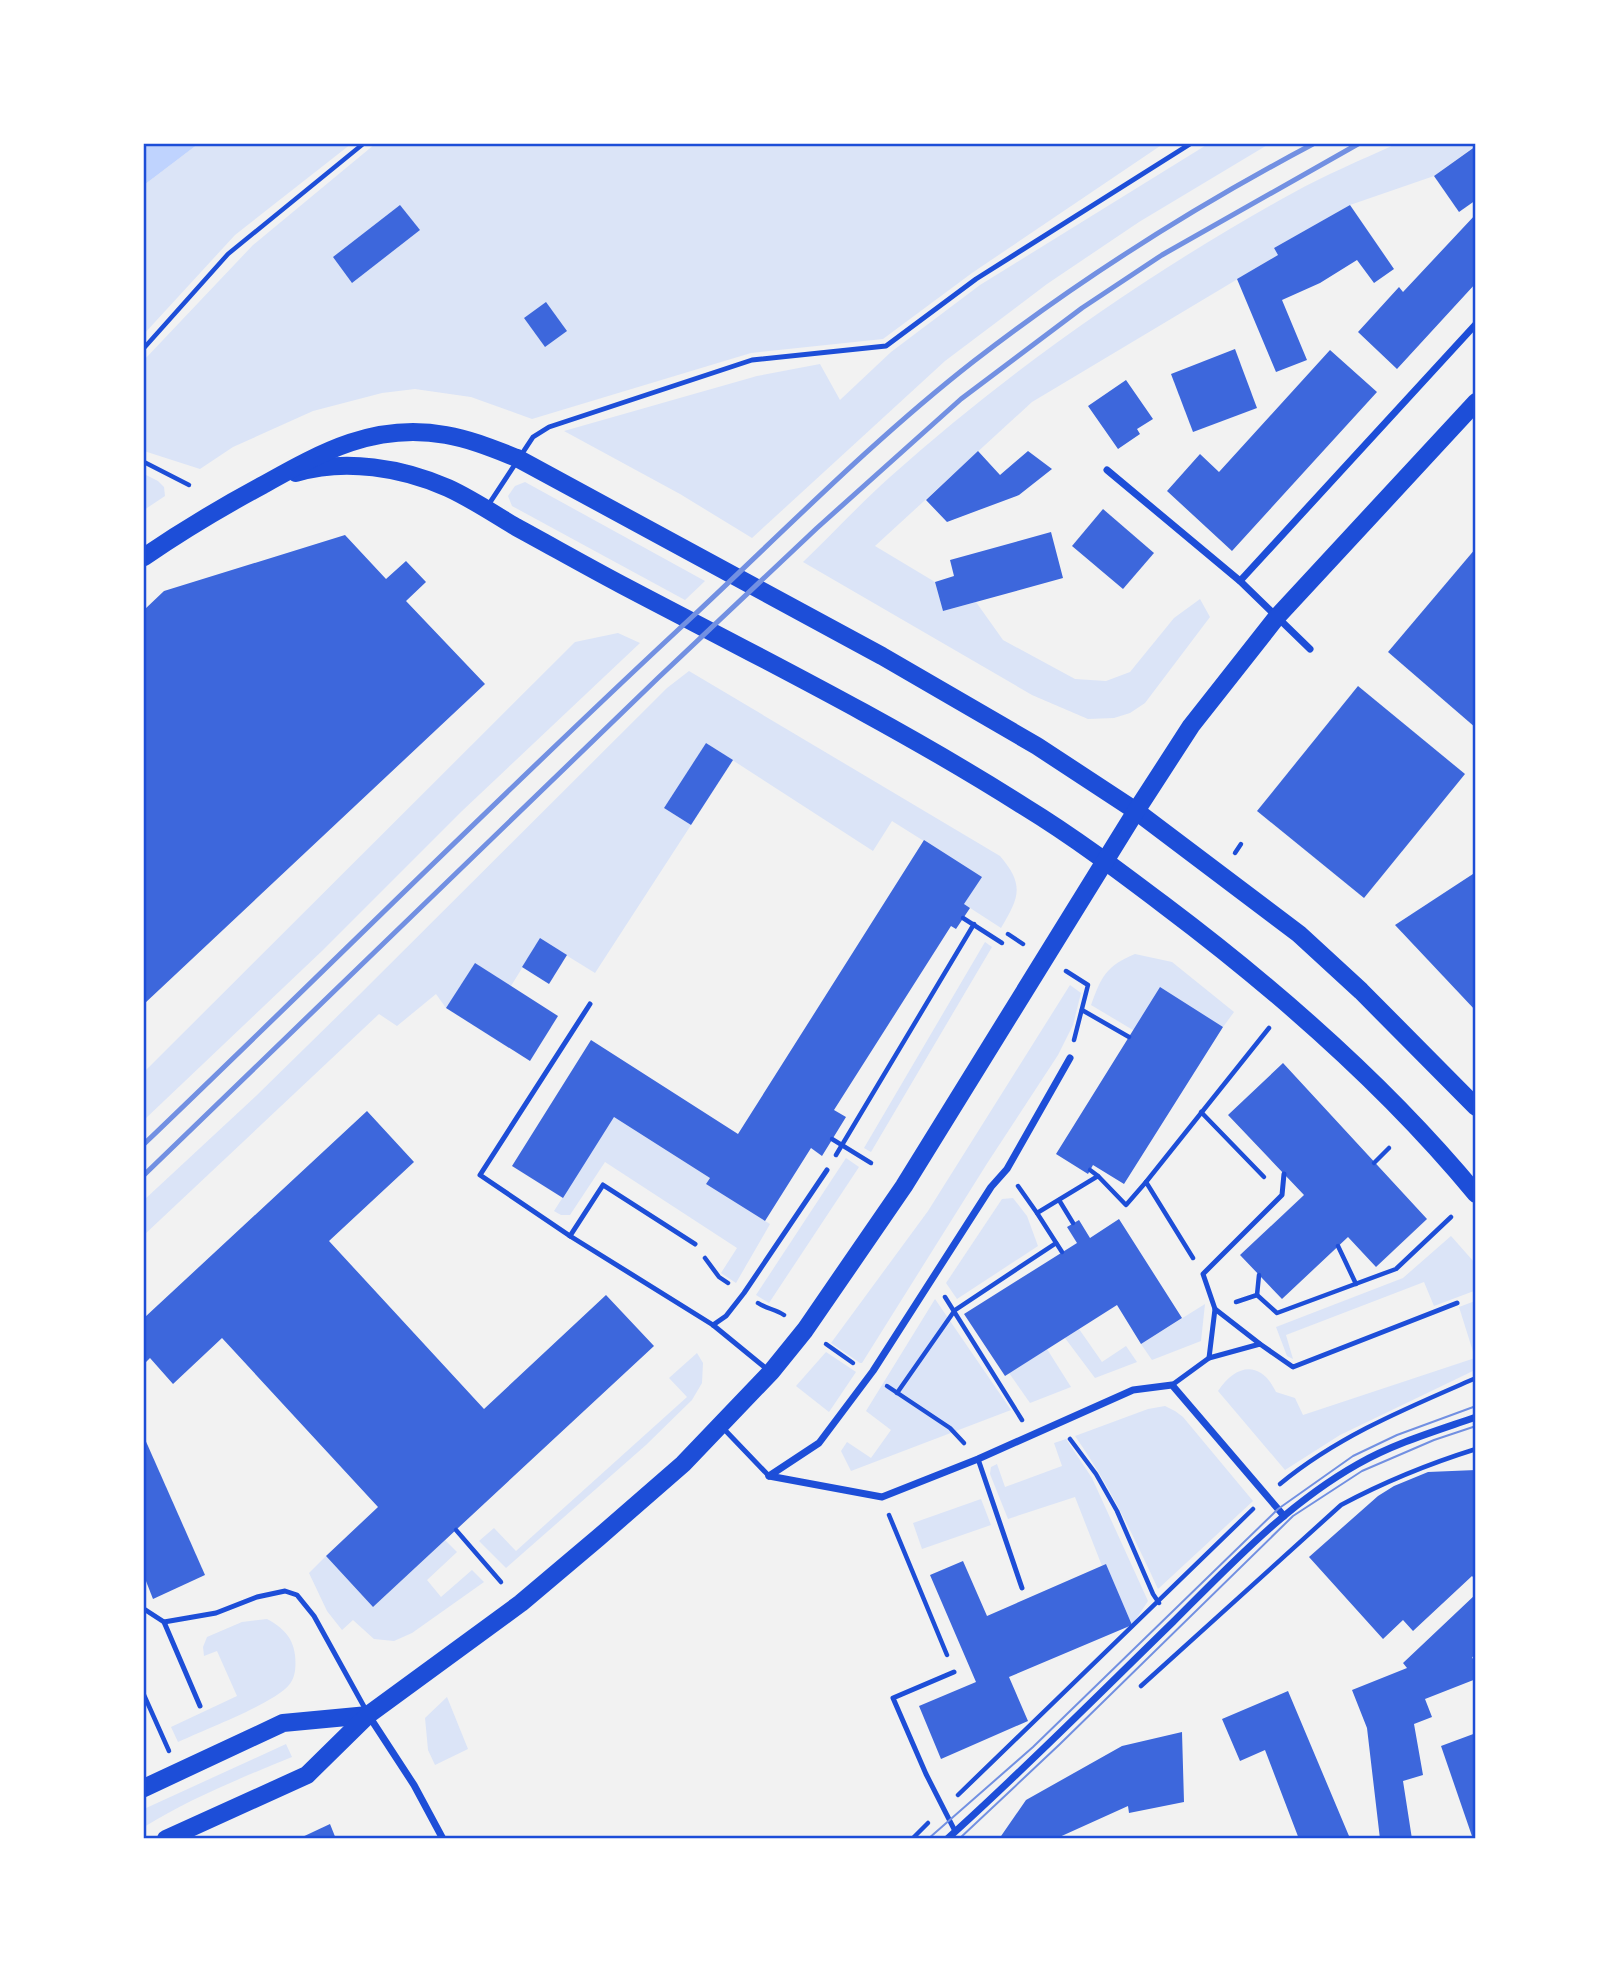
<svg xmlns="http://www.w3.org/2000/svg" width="1619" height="1982" font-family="Helvetica,sans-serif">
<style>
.green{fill:#dbe4f7}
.water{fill:#bfd3fe}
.building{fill:#3d67dc}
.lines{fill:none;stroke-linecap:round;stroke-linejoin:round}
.path{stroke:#1d4ed8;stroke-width:4.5}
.service{stroke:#1d4ed8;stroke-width:5}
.minor{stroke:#1d4ed8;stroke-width:7}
.primary{stroke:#1d4ed8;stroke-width:18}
.tram{stroke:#7290e2;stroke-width:2}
.rail{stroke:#7290e2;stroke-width:5}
.neatline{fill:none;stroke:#1d4ed8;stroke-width:2.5}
</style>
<rect width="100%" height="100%" fill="#f2f2f2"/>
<g class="green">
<path d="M198,144H351L235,235L144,334V185Z"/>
<path d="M375,144H1163L972,273L883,339L751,353L532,419L471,397L415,389L382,393L313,411L233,447L200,469L144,451V360L253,245Z"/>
<path d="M1208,144H1269L1139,222L1047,284L945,361L752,538L680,494L564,431L757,376L820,364L840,400L891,352L980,285Z"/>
<path d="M1396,144H1475V146L1434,176L1350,205L1274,248L1278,255L1032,402L875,546L935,582L943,611L976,602L1003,640L1075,679L1106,681L1130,672L1174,618L1200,599L1210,617L1145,703L1130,713L1114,718L1088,719L1032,695L803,562C832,534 860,504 890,477C1012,368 1148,273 1291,194C1325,175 1361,160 1396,144Z"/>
<path d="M144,474L158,481L164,487L165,496L144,510Z"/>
<path d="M525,482L705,581L685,600L512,506L508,496L515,486Z"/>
<path d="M618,633L640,643L462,811L323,950L144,1120V1072L575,642Z"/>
<path d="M689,671L1000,856C1025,885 1019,898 1001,928L964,904L981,877L892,821L873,851L706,743L664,808L691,825L595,973L540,939L511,986L446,1008L436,994L397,1026L379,1014L144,1235V1200L256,1096L359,995L667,688Z"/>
<path d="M985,942L992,947L871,1152L864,1148Z"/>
<path d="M1135,954L1172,962L1234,1012L1223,1027L1133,1030L1091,1005C1101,977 1106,966 1135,954Z"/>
<path d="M1070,985L1081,993L1073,1025L1058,1055L988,1162L862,1363H860L831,1343L928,1211Z"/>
<path d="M614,1117L710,1178L706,1184L770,1224L736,1283L721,1273L737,1248L605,1162L570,1215H561L554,1211Z"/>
<path d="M846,1158L859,1167L769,1303L756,1295Z"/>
<path d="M1013,1198L1027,1216L1038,1246L957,1299L946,1283L1002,1199Z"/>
<path d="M1451,1236L1474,1262V1291L1434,1306L1424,1282L1286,1335L1293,1359L1287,1356L1276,1327L1403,1278Z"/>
<path d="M935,1299L1011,1410L851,1471L841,1451L847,1442L871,1458L891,1430L866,1411Z"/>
<path d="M1475,1301V1370L1340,1435L1285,1470L1218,1391C1237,1363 1261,1361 1276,1392L1295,1398L1303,1415L1475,1358L1459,1307Z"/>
<path d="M1205,1304L1201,1341L1152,1360L1141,1344Z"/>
<path d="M1079,1329L1102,1362L1126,1346L1137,1362L1095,1378L1065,1338Z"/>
<path d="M1047,1349L1071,1387L1030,1403L1009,1373Z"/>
<path d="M826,1352L856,1372L829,1412L796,1386Z"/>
<path d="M697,1353L703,1363L702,1383L692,1400L646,1445L506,1568L479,1541L494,1528L516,1551L687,1397L669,1378Z"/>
<path d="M1165,1406L1175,1411L1183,1417L1253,1501L1158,1589C1132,1533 1110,1486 1075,1436L1148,1409Z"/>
<path d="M1066,1439L1092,1478L1148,1601L1132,1625L1106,1564L1102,1566L1075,1497L1008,1519L990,1474L991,1467L997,1464L1005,1487L1062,1466L1054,1443Z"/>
<path d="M981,1499L991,1525L922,1549L913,1523Z"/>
<path d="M445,1540L457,1552L427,1580L441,1597L472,1570L484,1582L412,1633L394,1641L374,1639L353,1620L342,1630L327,1611L309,1573L326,1556L373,1607Z"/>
<path d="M267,1619C282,1627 293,1637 295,1655C296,1665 296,1677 289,1685C273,1704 203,1730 178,1742L171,1727L237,1696L217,1651L204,1656L203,1647L207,1637L242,1622Z"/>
<path d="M447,1697L468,1749L435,1765L428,1750L425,1718Z"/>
<path d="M286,1744L292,1757C241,1778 191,1798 144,1827V1809Z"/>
</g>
<path class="water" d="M144,144H198L144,185Z"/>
<g class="building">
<path d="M1476,146V200L1459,212L1434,176Z"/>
<path d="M400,205L420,230L352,283L333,257Z"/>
<path d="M1350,205L1394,269L1374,283L1357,260L1320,283L1282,300L1307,360L1276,372L1237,279L1278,255L1274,248Z"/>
<path d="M1476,214V283L1397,369L1358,332L1399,287L1403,292Z"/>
<path d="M546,302L567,331L545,347L524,318Z"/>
<path d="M1235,349L1257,408L1193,432L1171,374Z"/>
<path d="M1330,350L1377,392L1232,551L1167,491L1200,454L1219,472Z"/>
<path d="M1126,380L1153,419L1137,429L1140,434L1118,449L1088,406Z"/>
<path d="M978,451L1000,475L1028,451L1052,469L1019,495L947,522L926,500Z"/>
<path d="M1103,509L1154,553L1123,589L1072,546Z"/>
<path d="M1051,532L1063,578L943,611L935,582L954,576L950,560Z"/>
<path d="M345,535L386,579L406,561L426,582L406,601L485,684L144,1004V610L164,591Z"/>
<path d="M1476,548V728L1388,652Z"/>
<path d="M1358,686L1465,774L1364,898L1257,811Z"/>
<path d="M706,743L733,760L691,825L664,808Z"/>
<path d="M924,840L982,877L964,904L970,908L956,929L951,926L834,1110L846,1117L822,1156L811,1148L765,1221L706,1184L710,1178L614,1117L563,1198L512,1166L591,1040L738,1134Z"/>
<path d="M1476,872V1011L1395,925Z"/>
<path d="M540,938L567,955L549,984L522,967Z"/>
<path d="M475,963L558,1016L530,1061L446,1008Z"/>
<path d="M1160,987L1223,1027L1124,1184L1093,1165L1088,1174L1056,1154Z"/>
<path d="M1283,1063L1427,1219L1376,1267L1348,1237L1282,1299L1240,1255L1304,1195L1228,1115Z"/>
<path d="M367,1111L414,1162L329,1241L484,1409L606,1295L654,1346L373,1607L326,1556L378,1507L222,1338L173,1384L150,1358L144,1364V1318Z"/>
<path d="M1119,1219L1182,1318L1141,1344L1117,1305L1005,1376L964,1314L1077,1243L1067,1227L1079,1220L1090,1238Z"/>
<path d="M144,1437L205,1575L153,1599L144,1576Z"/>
<path d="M1476,1470V1580L1472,1576L1413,1631L1403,1620L1383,1639L1309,1557L1378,1496L1394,1486L1428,1472Z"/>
<path d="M963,1561L987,1616L1106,1564L1132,1625L1009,1677L1028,1721L941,1759L919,1706L976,1682L930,1575Z"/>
<path d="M1476,1594V1656L1472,1657L1476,1665V1679L1425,1699L1432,1717L1414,1724L1423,1775L1403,1781L1412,1839H1380L1367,1728L1352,1690L1407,1668L1403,1663Z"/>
<path d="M1288,1691L1349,1836L1350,1839H1299L1265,1750L1240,1761L1222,1719Z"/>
<path d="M1182,1732L1184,1802L1129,1813L1128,1806L1055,1839H999L1026,1800L1122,1746Z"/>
<path d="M1476,1733V1839H1473L1441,1746Z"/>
<path d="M330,1824L336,1839H298Z"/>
</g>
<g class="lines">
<g class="path">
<path d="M144,348L228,254L363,144"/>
<path d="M144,462L189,485"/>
<path d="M1235,853L1241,844"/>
<path d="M963,918L1002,943"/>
<path d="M1008,934L1023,944"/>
<path d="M1066,971L1088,985L1074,1040"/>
<path d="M1082,1010L1129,1037"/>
<path d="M1201,1112L1264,1177"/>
<path d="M832,1139L871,1163"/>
<path d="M836,1155L974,924"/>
<path d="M1374,1163L1389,1148"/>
<path d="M1090,1170L1098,1176"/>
<path d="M1146,1182L1269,1028"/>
<path d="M1018,1186L1037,1213L1098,1176L1126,1205L1146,1182L1193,1258"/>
<path d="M1059,1200L1073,1223"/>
<path d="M1037,1213L1062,1252"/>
<path d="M1338,1246L1356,1284"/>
<path d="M705,1258L719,1277L728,1283"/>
<path d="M1257,1295L1277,1313L1396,1269L1451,1217"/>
<path d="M945,1297L1022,1420"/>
<path d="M1236,1302L1257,1295L1259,1275"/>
<path d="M758,1303C767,1309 775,1309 784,1315"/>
<path d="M826,1344L853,1363"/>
<path d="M887,1386L950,1428L964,1443"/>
<path d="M897,1393L955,1310L1056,1243"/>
<path d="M1070,1439L1096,1474L1117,1511L1153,1594L1159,1603"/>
<path d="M1280,1484C1338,1436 1407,1408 1476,1378"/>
<path d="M889,1515L947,1655"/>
<path d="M456,1530L501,1582"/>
<path d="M1141,1686L1341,1505C1384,1482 1428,1464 1476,1449"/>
<path d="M144,1695L169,1751"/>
<path d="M958,1795L1253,1509"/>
<path d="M912,1839L928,1823"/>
</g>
<g class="service">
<path d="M487,507L533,437L549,427L752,360L886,346L976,279L1190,144"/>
<path d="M590,1004L480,1175L570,1236L713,1325L768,1370"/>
<path d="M570,1236L603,1185L695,1244"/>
<path d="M1215,1309L1260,1344"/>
<path d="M713,1325L726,1316L744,1293L827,1170"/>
<path d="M1209,1358L1215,1309L1203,1274L1282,1195L1284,1174"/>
<path d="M1172,1385L1209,1358L1260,1344L1293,1367L1457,1303"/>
<path d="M723,1428L769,1476"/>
<path d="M978,1459L1022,1588"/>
<path d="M144,1609L164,1622L200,1706"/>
<path d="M164,1622L216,1613L257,1597L285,1591L297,1595L314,1616L367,1712"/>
<path d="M954,1672L893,1698L926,1774L955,1831"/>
</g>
<g class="minor">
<path d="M1107,470L1240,581L1310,649"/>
<path d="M1240,581L1476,324"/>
<path d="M769,1476L882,1497L978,1459L1133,1390L1172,1385L1284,1516"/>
<path d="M769,1476L819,1443L873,1371L991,1187L1007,1169L1070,1058"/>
<path d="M369,1716L414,1785L443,1839"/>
<path d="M947,1839C1025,1769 1098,1695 1173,1622C1230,1565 1287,1504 1358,1464C1395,1443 1436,1431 1476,1417"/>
</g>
<g class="primary">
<path d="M296,473C345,458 403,468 448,488C472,499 494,514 516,527C551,546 586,566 622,585C757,656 896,725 1025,807C1074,837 1119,871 1164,905C1277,990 1386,1085 1476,1194"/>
<path d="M144,557C182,531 222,507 263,485C322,452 375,422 446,435C470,439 494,449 517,458L882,656L1037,746L1136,811L1299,934L1361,991L1476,1107"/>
<path d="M144,1788L283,1723L368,1715"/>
<path d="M166,1839L307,1775L368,1715L521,1603L598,1538L683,1464L771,1372L805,1330L904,1186L1136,811L1191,726L1276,618L1476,402"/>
</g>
<g class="tram">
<path d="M928,1839L1033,1747L1278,1509L1353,1456L1397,1435L1476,1406"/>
<path d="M959,1839L1060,1744L1293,1516L1362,1471L1434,1440L1476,1426"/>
</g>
<g class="rail">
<path d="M144,1144C327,969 506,789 692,617C784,531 874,439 974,361C1080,279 1194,207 1313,144"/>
<path d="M144,1175L658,678L817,528L961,399L1082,308L1162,255L1358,144"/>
</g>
</g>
<rect width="1619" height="1982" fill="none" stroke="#ffffff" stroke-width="290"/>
<rect x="145" y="145" width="1329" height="1692" class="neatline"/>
</svg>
